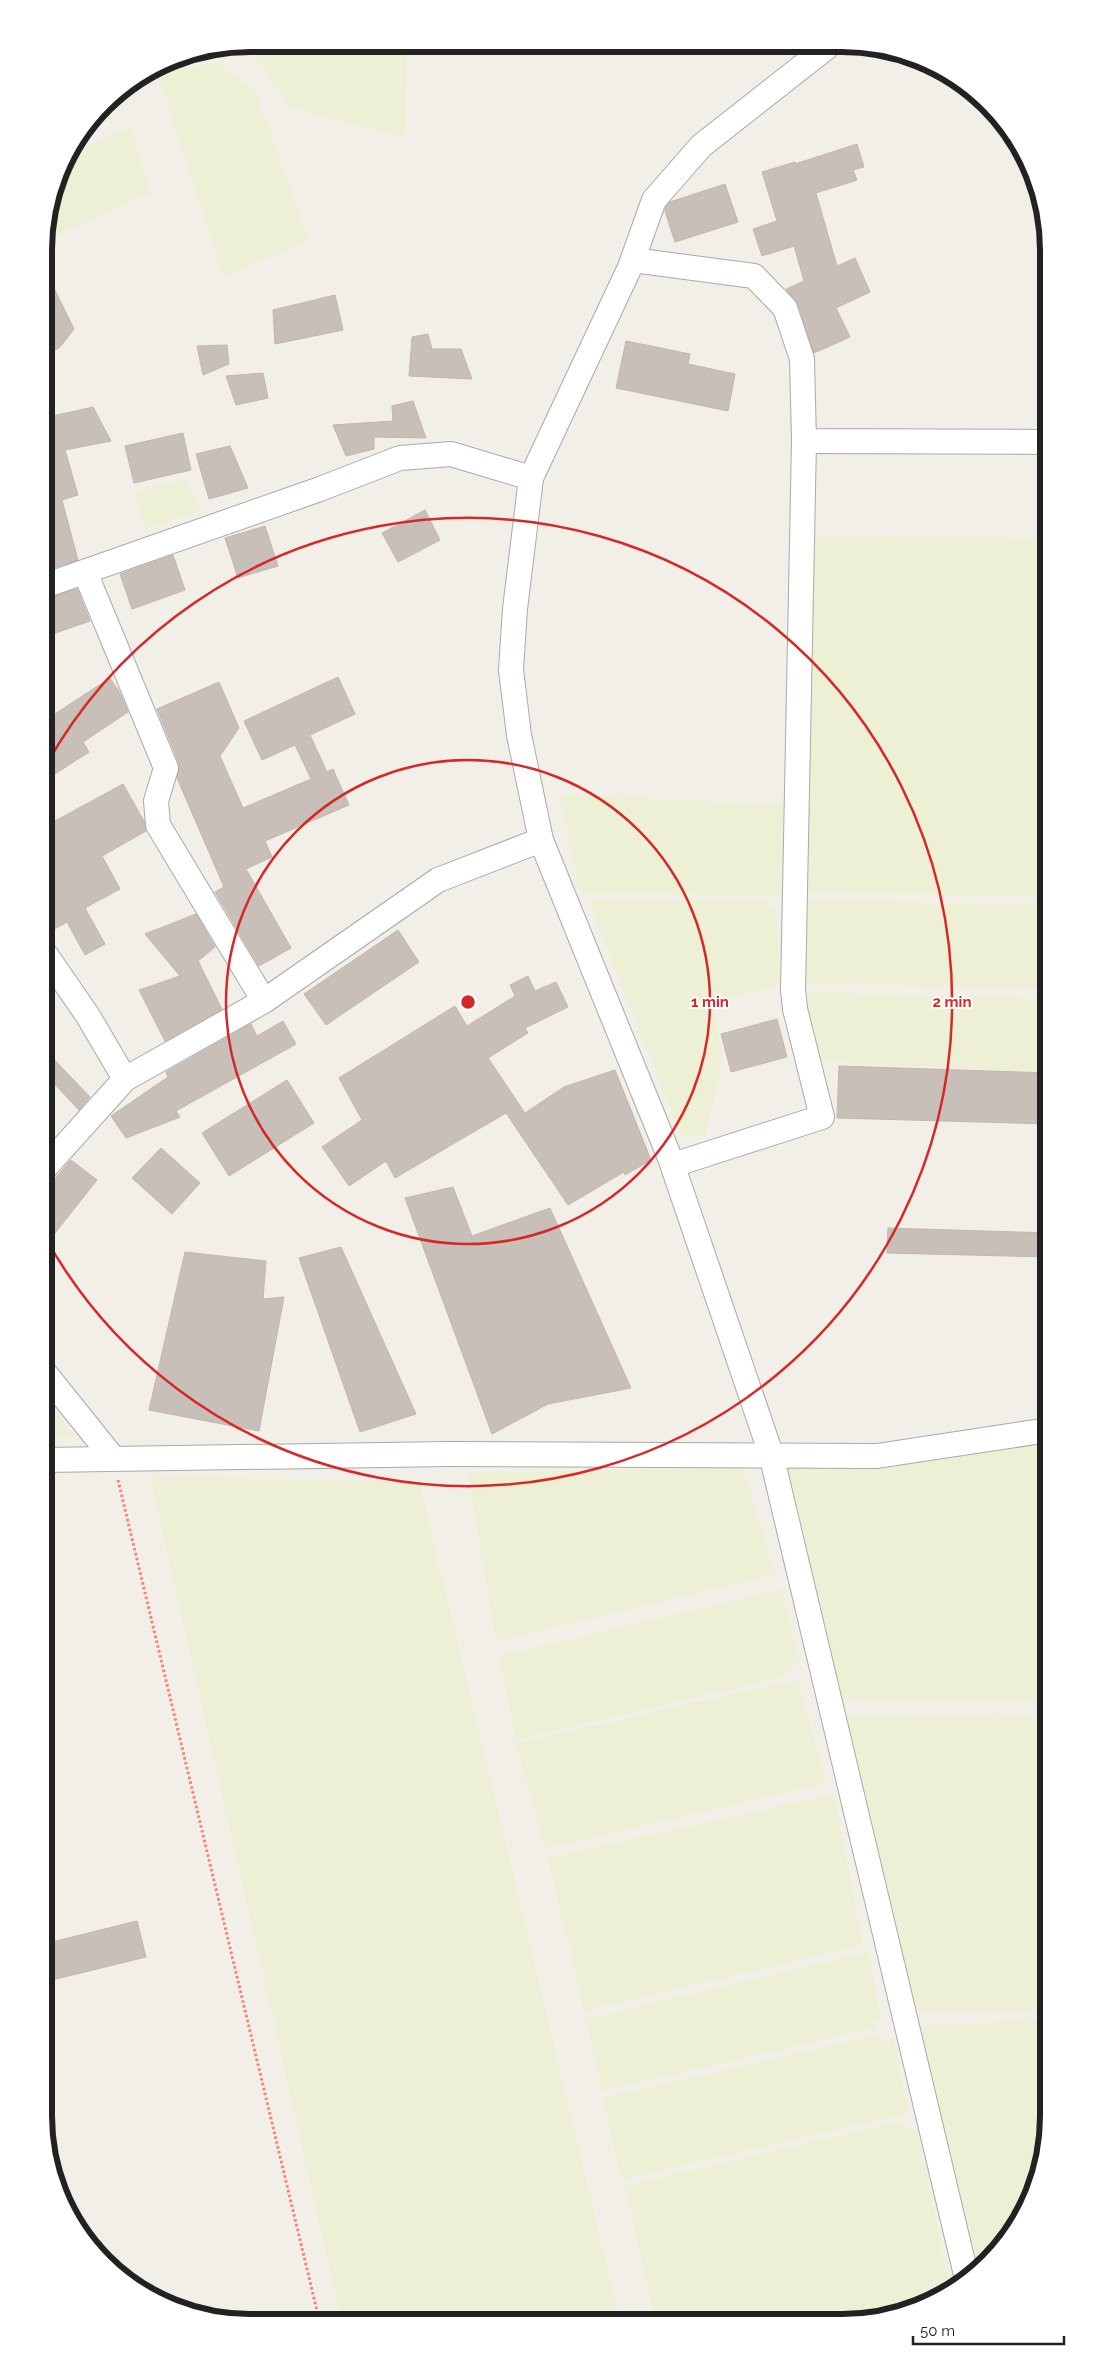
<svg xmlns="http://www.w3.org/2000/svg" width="1093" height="2366" font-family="Raleway,sans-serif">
  <rect width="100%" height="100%" fill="#f2efe9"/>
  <g fill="#eef0d5">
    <polygon points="250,44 407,45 405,137 290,108 252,53 226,49"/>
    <polygon points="216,62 255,90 309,241 223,276 158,74"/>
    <polygon points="130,127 151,193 44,241 65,159 68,155"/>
    <polygon points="183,479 202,510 146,529 134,492"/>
    <polygon points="802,535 1049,538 1049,896 805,893"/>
    <polygon points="560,794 783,805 782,895 580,894"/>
    <polygon points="588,900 762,900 776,909 780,984 713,1004 723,1060 705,1136 682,1138"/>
    <polygon points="804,901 1049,904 1049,988 805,984"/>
    <polygon points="802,992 1049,999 1049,1073 818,1061"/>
    <polygon points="44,1400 76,1438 44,1439"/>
    <polygon points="1049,1443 1049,1702 839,1700 780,1462 871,1466"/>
    <polygon points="743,1468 775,1574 496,1642 468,1473"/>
    <polygon points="150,1477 419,1481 620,2321 341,2319"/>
    <polygon points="782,1589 799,1661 790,1668 785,1676 516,1740 499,1656"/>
    <polygon points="798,1680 826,1783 545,1849 516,1743"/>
    <polygon points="842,1714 1049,1718 1049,2010 914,2010"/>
    <polygon points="834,1794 863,1945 584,2011 548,1858"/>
    <polygon points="869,1952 880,2018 873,2020 876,2028 602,2091 586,2019"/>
    <polygon points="1049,2020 1049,2130 1033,2195 998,2252 978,2269 908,2026"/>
    <polygon points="877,2035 880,2041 893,2037 908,2113 621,2180 603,2098"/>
    <polygon points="902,2121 906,2129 917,2131 951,2290 816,2322 655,2321 625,2186"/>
  </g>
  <g fill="#c7bfb8" stroke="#c4b6ab">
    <polygon points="857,144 864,167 853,170 857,180 816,193 837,266 855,258 870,292 836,308 850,337 814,353 798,304 786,289 804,281 794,246 762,256 753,229 777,221 762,172 795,162 795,164"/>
    <polygon points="725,184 738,222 675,242 665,211 666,207 670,202"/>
    <polygon points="44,268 74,329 60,347 44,357"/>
    <polygon points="335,295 343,330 275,344 273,310"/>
    <polygon points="428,334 432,349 461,349 472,379 409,376 412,337"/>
    <polygon points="626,341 690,354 688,364 735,374 728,411 616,388"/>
    <polygon points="227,345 229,364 203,375 197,346"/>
    <polygon points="263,373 268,398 236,405 226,376"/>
    <polygon points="413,401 426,438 374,437 374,449 346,456 333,425 393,421 392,406"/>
    <polygon points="93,407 111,441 65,450 78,495 62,500 78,560 44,571 44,418"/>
    <polygon points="183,433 191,470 134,483 125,446"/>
    <polygon points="230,446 248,488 209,499 196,454"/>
    <polygon points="425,510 440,540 398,562 382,533"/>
    <polygon points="265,526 278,566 238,578 225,538"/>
    <polygon points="173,555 185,590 132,609 120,574"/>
    <polygon points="77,589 90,621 44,637 44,599"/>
    <polygon points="338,677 355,714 310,735 327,772 333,769 349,805 265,841 272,857 246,869 291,948 259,966 215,892 224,887 177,778 179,763 157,709 219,682 239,728 220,756 243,808 311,779 295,745 262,760 244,721"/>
    <polygon points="110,678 120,693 128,712 83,742 89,752 44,781 44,721"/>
    <polygon points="123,784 144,821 146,831 102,856 120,889 85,908 105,944 85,955 67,922 44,935 44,827"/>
    <polygon points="196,914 215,947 198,961 222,1009 165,1041 139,990 180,976 145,934"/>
    <polygon points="398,930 419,962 326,1025 304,994"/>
    <polygon points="528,976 535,991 556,982 568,1007 525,1028 528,1033 488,1058 525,1113 564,1087 615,1070 651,1160 625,1175 624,1172 568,1205 506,1113 395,1178 386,1161 349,1186 322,1147 362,1120 339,1078 455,1006 467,1026 515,996 510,985"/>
    <polygon points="777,1019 787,1057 731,1072 721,1034"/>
    <polygon points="283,1021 296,1044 176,1111 180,1117 126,1138 111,1116 168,1077 166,1072 251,1024 257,1036"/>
    <polygon points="44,1049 90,1097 79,1110 44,1073"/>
    <polygon points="839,1066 1049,1073 1049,1124 837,1118"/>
    <polygon points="287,1080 314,1123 229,1176 202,1133"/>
    <polygon points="161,1148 200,1183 172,1214 132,1178"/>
    <polygon points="71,1160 97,1180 44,1247 44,1191"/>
    <polygon points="453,1187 472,1236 550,1208 631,1388 548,1404 492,1434 405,1198"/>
    <polygon points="888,1228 1049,1233 1049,1257 887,1253"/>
    <polygon points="341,1247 416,1414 360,1432 299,1258"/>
    <polygon points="185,1252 266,1261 263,1299 284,1297 259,1431 149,1410"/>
    <polygon points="137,1921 146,1957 44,1982 44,1944"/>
  </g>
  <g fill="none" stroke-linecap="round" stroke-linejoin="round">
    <defs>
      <g id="minor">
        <polyline points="827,47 701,146 654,200 630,267 531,478 515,609 511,670 519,735 541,840 670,1158 771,1454 967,2279"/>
        <polyline points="633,260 754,276 785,308 802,359 804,441 1049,442"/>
        <polyline points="44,586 320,489 400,458 451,454 531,478"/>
        <polyline points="44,952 88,1016 125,1079"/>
        <polyline points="264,1001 438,880 541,840"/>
        <polyline points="673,1165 822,1117 795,1009 793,990 804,441"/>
        <polyline points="44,1169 125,1079 264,1001 158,825 156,801 166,768 85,572"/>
        <polyline points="44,1372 113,1458"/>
        <polyline points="44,1460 448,1454 877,1456 1049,1430"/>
      </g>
    </defs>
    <use href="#minor" stroke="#a9a9a9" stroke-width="26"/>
    <g stroke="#fa8072" stroke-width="3" stroke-dasharray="2.5 2.5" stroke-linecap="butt">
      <polyline points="118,1480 319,2319"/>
      <polyline points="895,2315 898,2315"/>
    </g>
    <use href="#minor" stroke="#fff" stroke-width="24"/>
  </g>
  <g fill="none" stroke="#d62828" stroke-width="2.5">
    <circle cx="468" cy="1002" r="242"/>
    <path d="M45 767A484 484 0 1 1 45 1237"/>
  </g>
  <path d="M0 0H1093V2366H0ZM250 52H842A198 198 0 0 1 1040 250V2116A198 198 0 0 1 842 2314H250A198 198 0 0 1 52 2116V250A198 198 0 0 1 250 52Z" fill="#fff" fill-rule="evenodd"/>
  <path fill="none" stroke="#222" stroke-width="6" d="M250 52H842A198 198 0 0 1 1040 250V2116A198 198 0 0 1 842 2314H250A198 198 0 0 1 52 2116V250A198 198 0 0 1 250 52Z"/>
  <circle cx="468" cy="1002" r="8" fill="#d62828" stroke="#fff" stroke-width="2.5"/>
  <g font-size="15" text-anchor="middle" font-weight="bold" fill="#d62828" stroke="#fff" stroke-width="4" stroke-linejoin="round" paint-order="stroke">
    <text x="710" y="1007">1 min</text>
    <text x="952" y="1007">2 min</text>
  </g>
  <path d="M913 2336v8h151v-8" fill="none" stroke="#222222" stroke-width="2.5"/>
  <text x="920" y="2336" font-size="15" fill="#222222" stroke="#ffffff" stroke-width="4" paint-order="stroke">50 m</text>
</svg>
